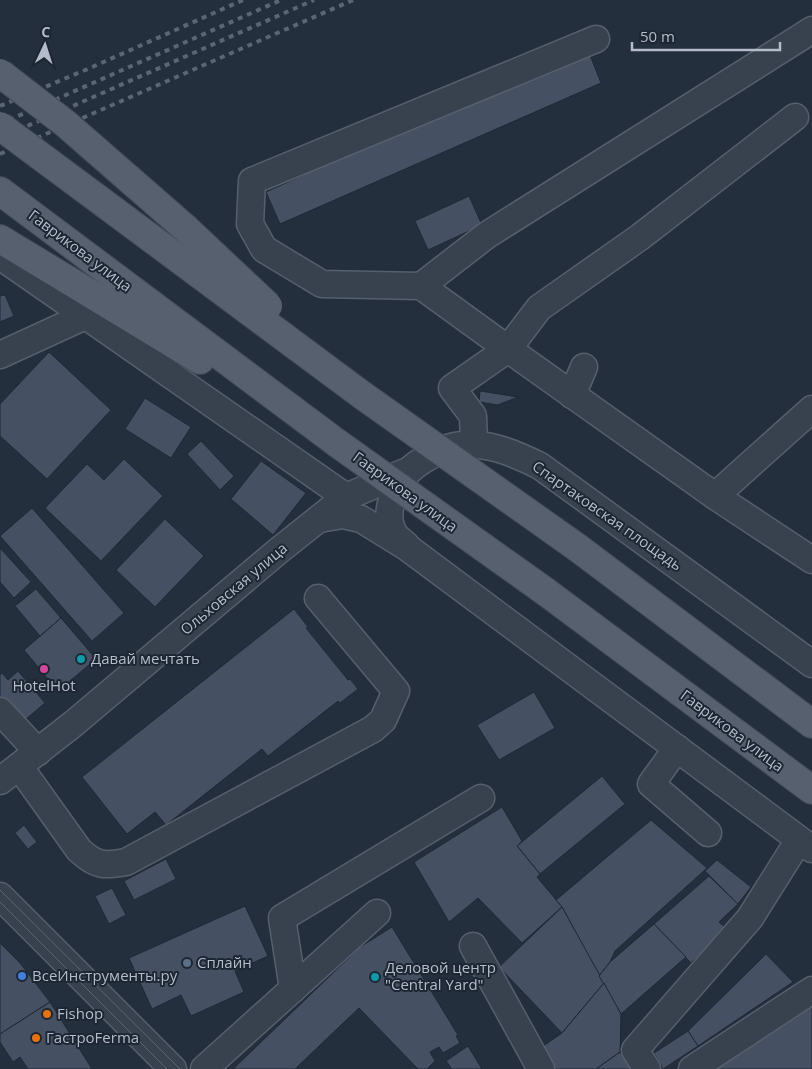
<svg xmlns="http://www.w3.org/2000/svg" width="812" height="1069" font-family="'Open Sans',sans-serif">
  <rect width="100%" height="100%" fill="#242f3e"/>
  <g fill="#455162" stroke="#1f2835">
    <polygon points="586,45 601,83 280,224 266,192"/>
    <polygon points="469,196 482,225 428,250 415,221"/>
    <polygon points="5,295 14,316 0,322 0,296"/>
    <polygon points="49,352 111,410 47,479 0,436 0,404"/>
    <polygon points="480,391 518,397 498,405 479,402"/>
    <polygon points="145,398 191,427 171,458 125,429"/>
    <polygon points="201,441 234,476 220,490 187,454"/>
    <polygon points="124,459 163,496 101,561 45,508 87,464 104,480"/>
    <polygon points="261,461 306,493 273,535 231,499"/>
    <polygon points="32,508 124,613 92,641 0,536"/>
    <polygon points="165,519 204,556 155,607 116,570"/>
    <polygon points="0,548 31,582 14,598 0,582"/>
    <polygon points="36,589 61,618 40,636 15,606"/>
    <polygon points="294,609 308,627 306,628 348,680 350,679 358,689 340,703 338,701 268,756 262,749 166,825 155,812 127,834 82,777"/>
    <polygon points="61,618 96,659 58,691 24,650"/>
    <polygon points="18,671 45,703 19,725 0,702 0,675 2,673 8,680"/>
    <polygon points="534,692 555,728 499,760 477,725"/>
    <polygon points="602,776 625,804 540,874 517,846"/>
    <polygon points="502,807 522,841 517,846 540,874 537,877 562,907 522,943 478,898 449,922 414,862"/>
    <polygon points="651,820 707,868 615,951 610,962 599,976 562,907 556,900"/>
    <polygon points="24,825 37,842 28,849 15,833"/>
    <polygon points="166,859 176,879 134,900 124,881"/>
    <polygon points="717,860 751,887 738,904 705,871"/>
    <polygon points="709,876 738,904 719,922 728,930 691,963 654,924"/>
    <polygon points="112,888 126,915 109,924 95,896"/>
    <polygon points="245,906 268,956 235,971 244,992 191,1016 181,995 152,1009 129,958"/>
    <polygon points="562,907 604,983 562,1033 499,967"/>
    <polygon points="654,924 686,957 621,1014 599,976 610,962"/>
    <polygon points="392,927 458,1035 456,1036 460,1043 443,1053 439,1047 430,1052 435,1061 427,1069 418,1069 359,1008 295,1069 233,1069 360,947"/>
    <polygon points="0,943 20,963 50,1002 0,1034"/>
    <polygon points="766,954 793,982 698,1046 688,1031"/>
    <polygon points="604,983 621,1014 620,1052 596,1069 548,1069 536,1051 562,1033"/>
    <polygon points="50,1002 92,1069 28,1069 20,1057 13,1062 0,1042 0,1034"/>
    <polygon points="812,1005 812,1069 703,1069"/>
    <polygon points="688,1031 698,1046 663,1069 654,1053"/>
    <polygon points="468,1046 482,1069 452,1069 446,1061"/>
    <polygon points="620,1052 632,1069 596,1069"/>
  </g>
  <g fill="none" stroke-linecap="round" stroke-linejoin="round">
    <defs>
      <g id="minor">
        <polyline points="596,39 252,181 250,224 264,249 322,284 421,286 508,349 539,308 640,237 795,117"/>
        <polyline points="0,256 346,497"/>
        <polyline points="421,286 487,235 812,30"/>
        <polyline points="0,355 85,316"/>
        <polyline points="572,395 584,367"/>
        <polyline points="474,445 473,416 452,388 508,349 715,496 812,560"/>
        <polyline points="715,496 812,409"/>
        <polyline points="319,519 343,515 361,519 408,548 812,849"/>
        <path d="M406 545C403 542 398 539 395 535 382 515 394 487 408 472 418 461 441 449 455 446 484 440 514 453 540 466L812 664"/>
        <polyline points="0,711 38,752"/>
        <polyline points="677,748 651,784 708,833"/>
        <path d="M19 766 79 850C96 866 104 866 126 862L373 729 383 720 396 691 318 598"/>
        <polyline points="0,781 73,724 277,552 346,497 405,472"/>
        <polyline points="0,896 173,1069"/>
        <polyline points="473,946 541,1069"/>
        <polyline points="293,989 282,918 481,798"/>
        <polyline points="204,1069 377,913"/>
        <polyline points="647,1069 635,1050 750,918 799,840"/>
        <polyline points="692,1069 812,990"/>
      </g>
      <g id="major">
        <polyline points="0,191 337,443"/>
        <polyline points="0,239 200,360"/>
        <polyline points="578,548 812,724"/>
        <polyline points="546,592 812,790"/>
      </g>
    </defs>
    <use href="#minor" stroke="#565f6c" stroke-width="29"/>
    <use href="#major" stroke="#414a57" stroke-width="30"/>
    <use href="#minor" stroke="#38414e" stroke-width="26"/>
    <use href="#major" stroke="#56606e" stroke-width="28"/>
    <g stroke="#5a6575" stroke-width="1">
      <polyline points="0,890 180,1069"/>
      <polyline points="0,902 167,1069"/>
    </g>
    <g stroke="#5a6575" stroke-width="4" stroke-dasharray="5 5" stroke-linecap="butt">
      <polyline points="0,106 90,68 243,0"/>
      <polyline points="0,124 281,0"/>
      <polyline points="0,138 314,0"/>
      <polyline points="0,154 353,0"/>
    </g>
    <defs>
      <g id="major-bridge">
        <polyline points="0,73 66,124 184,227 268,306"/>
        <polyline points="0,126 362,395 578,548"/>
        <polyline points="337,443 546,592"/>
      </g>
    </defs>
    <use href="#major-bridge" stroke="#414a57" stroke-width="30" stroke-linecap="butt"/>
    <use href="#major-bridge" stroke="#56606e" stroke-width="28"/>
  </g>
  <g fill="#0f9aa8" stroke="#1d2633" stroke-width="2">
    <circle cx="81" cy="659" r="5"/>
    <circle cx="375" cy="977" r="5"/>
  </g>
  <circle fill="#d1479c" stroke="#1d2633" stroke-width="2" cx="44" cy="669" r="5"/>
  <circle fill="#5c6f8a" stroke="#1d2633" stroke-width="2" cx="187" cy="963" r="5"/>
  <circle fill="#3f7fe0" stroke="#1d2633" stroke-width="2" cx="22" cy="976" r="5"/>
  <g fill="#e8710a" stroke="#1d2633" stroke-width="2">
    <circle cx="47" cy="1014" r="5"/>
    <circle cx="36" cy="1038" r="5"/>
  </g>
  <g text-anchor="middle" stroke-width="4" stroke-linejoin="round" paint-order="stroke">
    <g font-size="15" fill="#b4bcc9" stroke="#1d2633">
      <text transform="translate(80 251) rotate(37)" y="5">Гаврикова улица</text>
      <text transform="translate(405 492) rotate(36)" y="5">Гаврикова улица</text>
      <text transform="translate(607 516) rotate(35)" y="5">Спартаковская площадь</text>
      <text transform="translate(234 589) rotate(-40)" y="5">Ольховская улица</text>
      <text transform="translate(732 731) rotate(37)" y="5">Гаврикова улица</text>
    </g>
    <g font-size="15" fill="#b4bcc9" stroke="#1d2633" text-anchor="start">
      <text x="91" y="664">Давай мечтать</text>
      <text x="44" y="691" text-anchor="middle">HotelHot</text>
      <text x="197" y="968">Сплайн</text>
      <text x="385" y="973">Деловой центр<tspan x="385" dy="17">"Central Yard"</tspan></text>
      <text x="32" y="981">ВсеИнструменты.ру</text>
      <text x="57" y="1019">Fishop</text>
      <text x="46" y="1043">ГастроFerma</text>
    </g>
  </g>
  <g transform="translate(45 45) rotate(4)" stroke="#1d2633" stroke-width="4" paint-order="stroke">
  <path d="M0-4L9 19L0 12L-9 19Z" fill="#b4bcc9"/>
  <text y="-8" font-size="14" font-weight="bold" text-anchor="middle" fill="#b4bcc9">С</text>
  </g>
  <path d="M632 42v8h148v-8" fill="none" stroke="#b4bcc9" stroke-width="2.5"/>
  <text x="640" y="42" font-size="15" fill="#b4bcc9" stroke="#1d2633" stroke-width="4" paint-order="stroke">50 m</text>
</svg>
